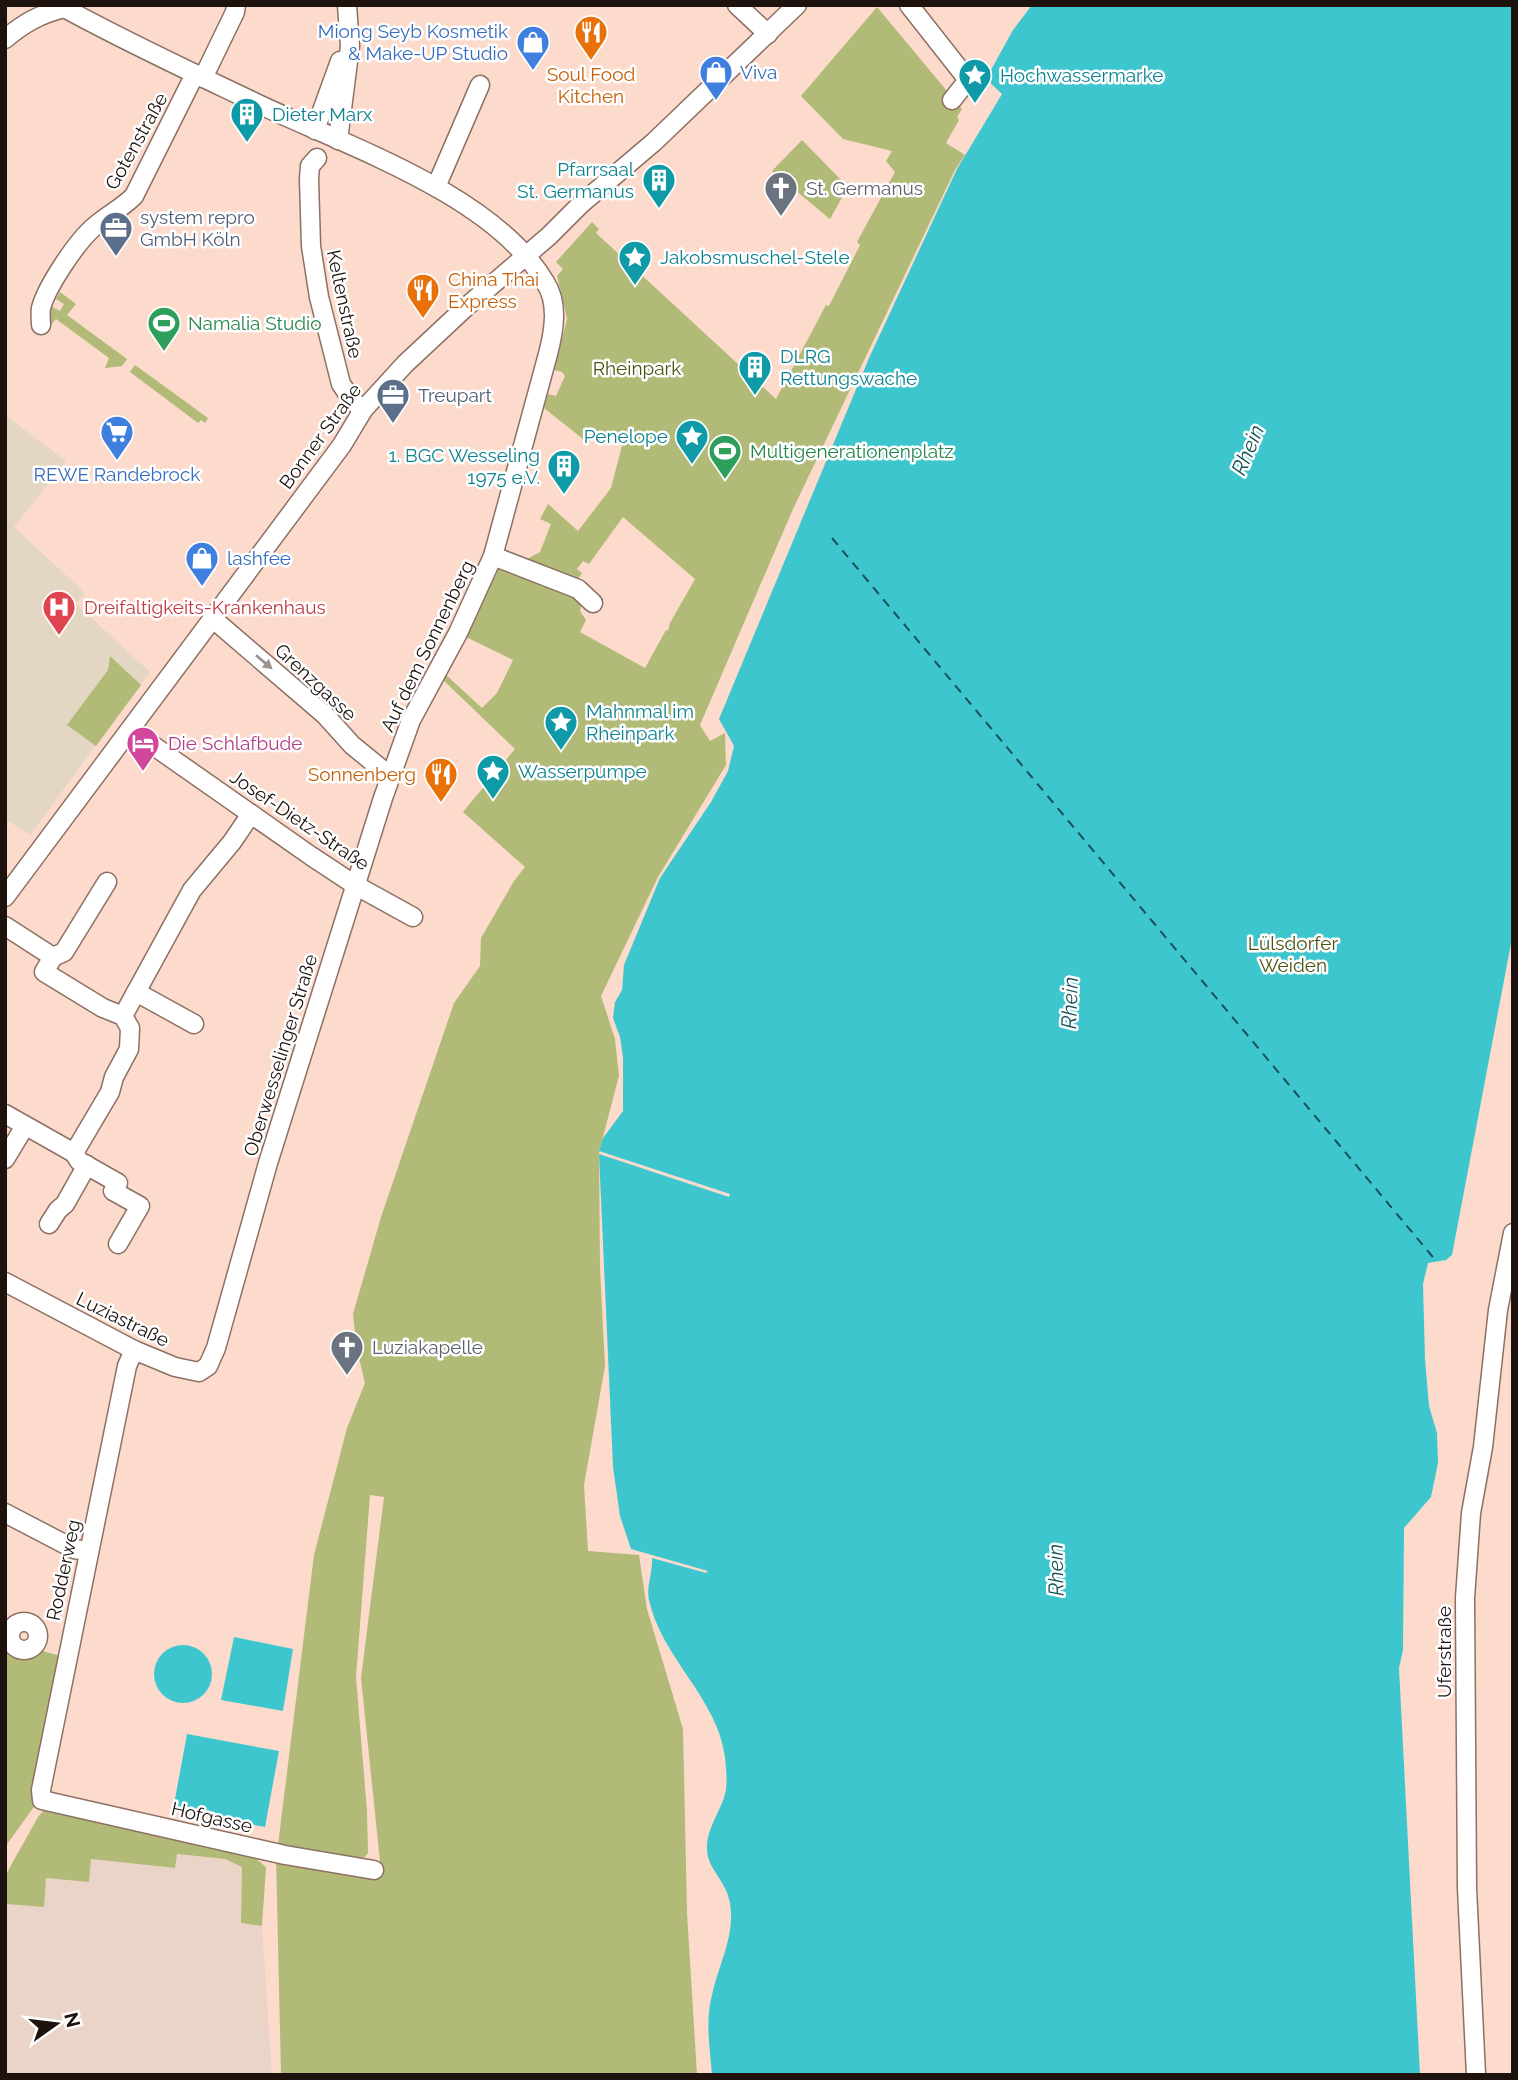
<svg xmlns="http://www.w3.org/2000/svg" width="1518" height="2080" font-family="Raleway,sans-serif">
  <rect width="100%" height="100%" fill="#fcdbcc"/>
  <polygon fill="#e9d4c7" points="176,1854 225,1859 242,1867 241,1923 262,1926 272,2075 5,2075 5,1904 28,1906 46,1878 91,1859 175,1868"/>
  <polygon fill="#e3d7c3" points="5,415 66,461 14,527 85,593 76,604 150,672 30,835 5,819"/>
  <g fill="#b2ba78">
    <polygon points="877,7 962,109 957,117 959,120 946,143 965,155 955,170 793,509 700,725 710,741 725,733 726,765 658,877 601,996 615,1039 619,1076 599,1152 600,1268 605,1366 584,1485 588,1551 639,1555 647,1609 683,1729 687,1912 697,2075 281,2075 276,1856 381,1871 361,1678 384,1497 370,1495 356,1677 367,1811 368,1853 365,1857 357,1860 278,1845 314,1555 347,1428 365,1383 357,1350 353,1314 381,1217 454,1003 480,966 481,938 514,881 525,867 463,812 515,749 440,677 444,673 482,708 497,693 513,660 466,637 500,566 569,590 582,602 580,611 586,620 580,632 645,668 666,630 668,631 670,623 695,579 623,517 589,564 583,561 577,569 582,573 575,583 523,561 540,552 551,524 540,519 548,504 578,531 611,488 624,438 600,432 588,443 544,408 548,394 556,396 565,376 562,372 554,370 567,319 557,276 563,269 556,262 592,222 599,229 596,233 776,399 826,305 829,306 860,245 857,242 895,172 886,161 892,151 843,139 801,96"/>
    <polygon points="802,140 848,187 830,219 772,171"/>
    <polygon points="60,292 76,304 67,315 127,359 122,366 105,368 109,358 56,319 50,326 50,311 52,307 60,311 64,304 56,299"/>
    <polygon points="135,365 208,418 205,423 201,420 198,423 130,372"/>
    <polygon points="110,656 141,685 96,746 67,725 108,670"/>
    <path d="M5 1645C15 1658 27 1659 39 1650L61 1656 36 1804 5 1847Z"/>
    <polygon points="45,1809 229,1849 254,1857 266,1867 262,1926 241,1923 242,1867 225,1859 177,1854 175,1868 91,1859 89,1882 46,1878 44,1907 5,1904 5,1876 38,1817"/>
  </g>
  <g fill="#3ec6cf">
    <path d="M1032 5H1513V933L1452 1255 1446 1260 1428 1263 1423 1284 1425 1359 1429 1406 1437 1433 1438 1463 1431 1497 1404 1528 1403 1650 1399 1668 1420 2075H712C710 2049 705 2021 712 1995 718 1967 732 1942 731 1913 731 1883 708 1872 707 1850 706 1829 720 1813 725 1794 728 1783 726 1769 725 1757 717 1697 662 1659 649 1600 646 1587 653 1572 652 1558L706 1573 708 1571 631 1549 620 1516 613 1467 599 1154 729 1197 730 1194 599 1151 603 1138 623 1111V1057L620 1037 613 1018 615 1002 622 990 624 965 660 878 711 802 728 771 734 746 719 719 869 358 957 169 1002 94 986 79 1013 30Z"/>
    <polygon points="234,1637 293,1649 283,1711 221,1700"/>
    <circle cx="183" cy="1674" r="29"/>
    <polygon points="187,1734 279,1751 265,1827 173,1810"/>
  </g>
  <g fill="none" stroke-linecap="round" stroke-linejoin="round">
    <polyline stroke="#185155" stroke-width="2" stroke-dasharray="9 7" stroke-linecap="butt" points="832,538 1437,1262"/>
    <defs>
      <g id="minor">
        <polyline points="737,5 768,34"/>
        <polyline points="909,5 968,80 952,100"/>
        <path d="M5 39C24 23 40 14 64 8"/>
        <polyline points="203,78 235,12 236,5"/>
        <polyline points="315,130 340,61"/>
        <polyline points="338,140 350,46 347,5"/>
        <polyline points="317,158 310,166 309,179 311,246 319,297 341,384 352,400 363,410"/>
        <polyline points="436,187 480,85"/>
        <path d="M41 325C41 320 40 313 41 308 47 286 77 241 95 226 108 215 122 208 134 196L195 74"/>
        <polyline points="493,556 578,589 593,603"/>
        <polyline points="212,618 325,715 352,745 390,776"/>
        <polyline points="131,730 311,856 355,885 413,917"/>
        <polyline points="107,882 64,952 53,957 44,972 103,1008 123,1016"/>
        <polyline points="5,897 342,445 363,410 405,364 466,307 549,236 581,204 654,142 797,5"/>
        <polyline points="5,926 53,957"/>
        <polyline points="136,992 194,1024"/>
        <polyline points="5,1114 74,1153 110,1092 114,1077 129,1049 130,1028 123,1016 192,890 232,842 251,814"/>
        <polyline points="74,1153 79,1161 118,1183 113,1191 140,1206 118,1244"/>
        <polyline points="5,1159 25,1126"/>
        <polyline points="49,1224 58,1210 65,1204 87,1165"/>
        <path d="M5 1282 134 1350 175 1367 199 1372 208 1366 216 1348 268 1163 383 798 411 720 458 633 493 556 548 354C554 331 559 303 545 282 493 194 344 145 254 102 189 71 122 40 59 5"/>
        <polyline points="134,1350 127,1366 41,1790 42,1800 285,1855 374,1870"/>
        <polyline points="5,1513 74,1549 88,1551"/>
        <circle cx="24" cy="1636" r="14"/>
        <polyline points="1476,2075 1467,1888 1465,1598 1471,1513 1483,1447 1498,1310 1513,1233"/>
      </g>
    </defs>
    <use href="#minor" stroke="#8d7063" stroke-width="21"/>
    <use href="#minor" stroke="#fff" stroke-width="18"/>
  </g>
  <defs><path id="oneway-solid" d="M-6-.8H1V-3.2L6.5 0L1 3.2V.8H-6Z" transform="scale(1.75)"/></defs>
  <use fill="#999492" href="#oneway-solid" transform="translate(264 662) rotate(40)"/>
  <defs>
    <symbol id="restaurant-pin" viewBox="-11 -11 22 30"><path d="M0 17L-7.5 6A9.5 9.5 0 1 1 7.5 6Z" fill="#e8710a" stroke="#fff"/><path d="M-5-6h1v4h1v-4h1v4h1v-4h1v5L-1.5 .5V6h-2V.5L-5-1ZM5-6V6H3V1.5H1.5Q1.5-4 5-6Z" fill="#fff"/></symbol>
    <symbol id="shop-pin" viewBox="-11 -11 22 30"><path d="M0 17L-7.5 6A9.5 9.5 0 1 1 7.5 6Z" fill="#3f7fe0" stroke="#fff"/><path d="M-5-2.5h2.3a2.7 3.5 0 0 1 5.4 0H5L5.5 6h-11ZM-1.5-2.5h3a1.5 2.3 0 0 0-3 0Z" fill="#fff"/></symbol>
    <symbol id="sight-pin" viewBox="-11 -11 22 30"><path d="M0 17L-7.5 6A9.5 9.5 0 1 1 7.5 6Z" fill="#0f9aa8" stroke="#fff"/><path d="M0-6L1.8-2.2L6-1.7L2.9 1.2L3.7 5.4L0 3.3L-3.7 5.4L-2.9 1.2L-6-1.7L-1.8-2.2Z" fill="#fff"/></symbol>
    <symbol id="building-pin" viewBox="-11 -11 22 30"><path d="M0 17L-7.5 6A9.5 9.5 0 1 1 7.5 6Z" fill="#0f9aa8" stroke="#fff"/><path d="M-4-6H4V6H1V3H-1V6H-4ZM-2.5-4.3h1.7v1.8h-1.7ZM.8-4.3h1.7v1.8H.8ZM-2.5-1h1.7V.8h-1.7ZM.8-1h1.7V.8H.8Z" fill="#fff"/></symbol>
    <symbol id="church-pin" viewBox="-11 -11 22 30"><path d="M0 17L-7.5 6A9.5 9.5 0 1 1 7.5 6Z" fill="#6b7280" stroke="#fff"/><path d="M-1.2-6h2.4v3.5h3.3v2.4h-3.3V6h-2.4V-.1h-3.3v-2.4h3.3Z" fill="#fff"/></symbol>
    <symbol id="office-pin" viewBox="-11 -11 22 30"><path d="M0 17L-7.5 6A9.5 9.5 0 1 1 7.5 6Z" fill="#5c6f8a" stroke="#fff"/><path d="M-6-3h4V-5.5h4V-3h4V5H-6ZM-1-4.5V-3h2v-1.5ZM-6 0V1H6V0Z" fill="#fff"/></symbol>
    <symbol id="stadium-pin" viewBox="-11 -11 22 30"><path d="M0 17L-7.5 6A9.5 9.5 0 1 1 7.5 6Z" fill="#2e9e5b" stroke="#fff"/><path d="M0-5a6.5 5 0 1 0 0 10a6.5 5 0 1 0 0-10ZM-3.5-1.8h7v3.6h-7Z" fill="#fff"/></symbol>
    <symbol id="supermarket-pin" viewBox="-11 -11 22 30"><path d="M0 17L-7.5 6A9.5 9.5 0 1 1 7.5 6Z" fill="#3f7fe0" stroke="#fff"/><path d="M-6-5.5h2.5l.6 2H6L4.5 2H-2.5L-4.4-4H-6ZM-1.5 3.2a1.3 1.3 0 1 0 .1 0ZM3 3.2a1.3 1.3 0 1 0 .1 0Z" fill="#fff"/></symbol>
    <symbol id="hospital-pin" viewBox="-11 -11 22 30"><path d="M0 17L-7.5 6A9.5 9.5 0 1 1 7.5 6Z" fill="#e0444e" stroke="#fff"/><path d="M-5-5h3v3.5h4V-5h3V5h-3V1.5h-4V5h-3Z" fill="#fff"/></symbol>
    <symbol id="hotel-pin" viewBox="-11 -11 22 30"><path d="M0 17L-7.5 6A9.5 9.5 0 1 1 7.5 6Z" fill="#d1479c" stroke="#fff"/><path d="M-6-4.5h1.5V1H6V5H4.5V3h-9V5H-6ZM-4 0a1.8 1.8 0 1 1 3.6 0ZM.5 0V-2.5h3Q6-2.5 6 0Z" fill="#fff"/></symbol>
  </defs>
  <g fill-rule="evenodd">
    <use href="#restaurant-pin" x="572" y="13" width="38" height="52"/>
    <use href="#shop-pin" x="514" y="23" width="38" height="52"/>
    <use href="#shop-pin" x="697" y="53" width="38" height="52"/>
    <use href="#sight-pin" x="956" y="56" width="38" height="52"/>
    <use href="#building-pin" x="228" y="95" width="38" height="52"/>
    <use href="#building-pin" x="640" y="161" width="38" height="52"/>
    <use href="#church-pin" x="762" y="169" width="38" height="52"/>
    <use href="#office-pin" x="97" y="209" width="38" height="52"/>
    <use href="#sight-pin" x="616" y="238" width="38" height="52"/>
    <use href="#restaurant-pin" x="404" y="271" width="38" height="52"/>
    <use href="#stadium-pin" x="145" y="304" width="38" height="52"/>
    <use href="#building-pin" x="736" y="348" width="38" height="52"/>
    <use href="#office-pin" x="374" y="376" width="38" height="52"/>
    <use href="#supermarket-pin" x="98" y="413" width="38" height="52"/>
    <use href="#sight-pin" x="673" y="417" width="38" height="52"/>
    <use href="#stadium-pin" x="706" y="432" width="38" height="52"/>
    <use href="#building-pin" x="545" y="447" width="38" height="52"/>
    <use href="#shop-pin" x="183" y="539" width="38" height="52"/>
    <use href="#hospital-pin" x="40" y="588" width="38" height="52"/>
    <use href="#sight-pin" x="542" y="703" width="38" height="52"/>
    <use href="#hotel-pin" x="124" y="724" width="38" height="52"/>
    <use href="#sight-pin" x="474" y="752" width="38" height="52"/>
    <use href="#restaurant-pin" x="422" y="755" width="38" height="52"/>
    <use href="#church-pin" x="328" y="1328" width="38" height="52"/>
  </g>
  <g text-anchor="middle" stroke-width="5" stroke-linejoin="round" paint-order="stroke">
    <g font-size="19" fill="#366cbe" stroke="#fff" text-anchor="start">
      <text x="508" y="38" text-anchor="end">Miong Seyb Kosmetik<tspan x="508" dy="22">&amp; Make-UP Studio</tspan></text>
      <text x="740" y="79">Viva</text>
      <text x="117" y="481" text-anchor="middle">REWE Randebrock</text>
      <text x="227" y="565">lashfee</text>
    </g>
    <g font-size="19" fill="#c56008" stroke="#fff">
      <text x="591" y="81">Soul Food<tspan x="591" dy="22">Kitchen</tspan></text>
      <text x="448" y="286" text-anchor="start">China Thai<tspan x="448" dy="22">Express</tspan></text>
      <text x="416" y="781" text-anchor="end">Sonnenberg</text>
    </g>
    <g font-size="19" fill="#0d838f" stroke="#fff" text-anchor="start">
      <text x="1000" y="82">Hochwassermarke</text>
      <text x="272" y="121">Dieter Marx</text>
      <text x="634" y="176" text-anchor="end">Pfarrsaal<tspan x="634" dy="22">St. Germanus</tspan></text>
      <text x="660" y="264">Jakobsmuschel-Stele</text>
      <text x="780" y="363">DLRG<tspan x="780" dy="22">Rettungswache</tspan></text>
      <text x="668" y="443" text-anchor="end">Penelope</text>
      <text x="540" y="462" text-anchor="end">1. BGC Wesseling<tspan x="540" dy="22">1975 e.V.</tspan></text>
      <text x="586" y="718">Mahnmal im<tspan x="586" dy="22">Rheinpark</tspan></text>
      <text x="518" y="778">Wasserpumpe</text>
    </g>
    <g font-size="19" fill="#1d120d" stroke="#fff">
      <text transform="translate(136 141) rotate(-61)" y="7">Gotenstraße</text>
      <text transform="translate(345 304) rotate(78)" y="7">Keltenstraße</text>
      <text transform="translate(320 436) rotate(-54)" y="7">Bonner Straße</text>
      <text transform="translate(427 646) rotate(-64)" y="7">Auf dem Sonnenberg</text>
      <text transform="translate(316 682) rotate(43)" y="7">Grenzgasse</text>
      <text transform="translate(300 820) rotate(34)" y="7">Josef-Dietz-Straße</text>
      <text transform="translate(280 1055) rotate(-73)" y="7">Oberwesselinger Straße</text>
      <text transform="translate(123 1319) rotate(26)" y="7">Luziastraße</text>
      <text transform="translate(63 1570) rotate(-78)" y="7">Rodderweg</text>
      <text transform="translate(1444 1652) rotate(-90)" y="7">Uferstraße</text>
      <text transform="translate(212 1817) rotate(13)" y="7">Hofgasse</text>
    </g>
    <g font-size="19" fill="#5b616d" stroke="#fff" text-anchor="start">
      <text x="806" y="195">St. Germanus</text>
      <text x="372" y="1354">Luziakapelle</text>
    </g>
    <g font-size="19" fill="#4e5e75" stroke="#fff" text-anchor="start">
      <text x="140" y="224">system repro<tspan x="140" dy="22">GmbH Köln</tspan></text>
      <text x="418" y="402">Treupart</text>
    </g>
    <g font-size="19" fill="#27864d" stroke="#fff" text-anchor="start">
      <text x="188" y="330">Namalia Studio</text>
      <text x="750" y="458">Multigenerationenplatz</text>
    </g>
    <g font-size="19" fill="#4d5311" stroke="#fff">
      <text x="637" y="375">Rheinpark</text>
      <text x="1293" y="950">Lülsdorfer<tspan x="1293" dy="22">Weiden</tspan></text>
    </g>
    <g font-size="19" fill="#be3a42" stroke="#fff" text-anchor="start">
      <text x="84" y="614">Dreifaltigkeits-Krankenhaus</text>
    </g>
    <g font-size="19" fill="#b23c85" stroke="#fff" text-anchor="start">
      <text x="168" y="750">Die Schlafbude</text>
    </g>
    <g font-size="21" font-style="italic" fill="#185155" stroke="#fff">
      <text transform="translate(1248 450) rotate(-67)" y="7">Rhein</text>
      <text transform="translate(1070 1003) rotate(-88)" y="7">Rhein</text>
      <text transform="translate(1056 1570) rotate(-91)" y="7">Rhein</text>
    </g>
  </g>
  <rect width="1518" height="2080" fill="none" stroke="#1d120d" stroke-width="14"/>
  <g transform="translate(56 2024) rotate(76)" stroke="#ffffff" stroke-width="5" paint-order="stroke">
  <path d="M0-5L12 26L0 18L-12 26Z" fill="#1d120d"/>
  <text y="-10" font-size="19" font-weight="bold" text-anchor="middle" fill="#1d120d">N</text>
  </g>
</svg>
